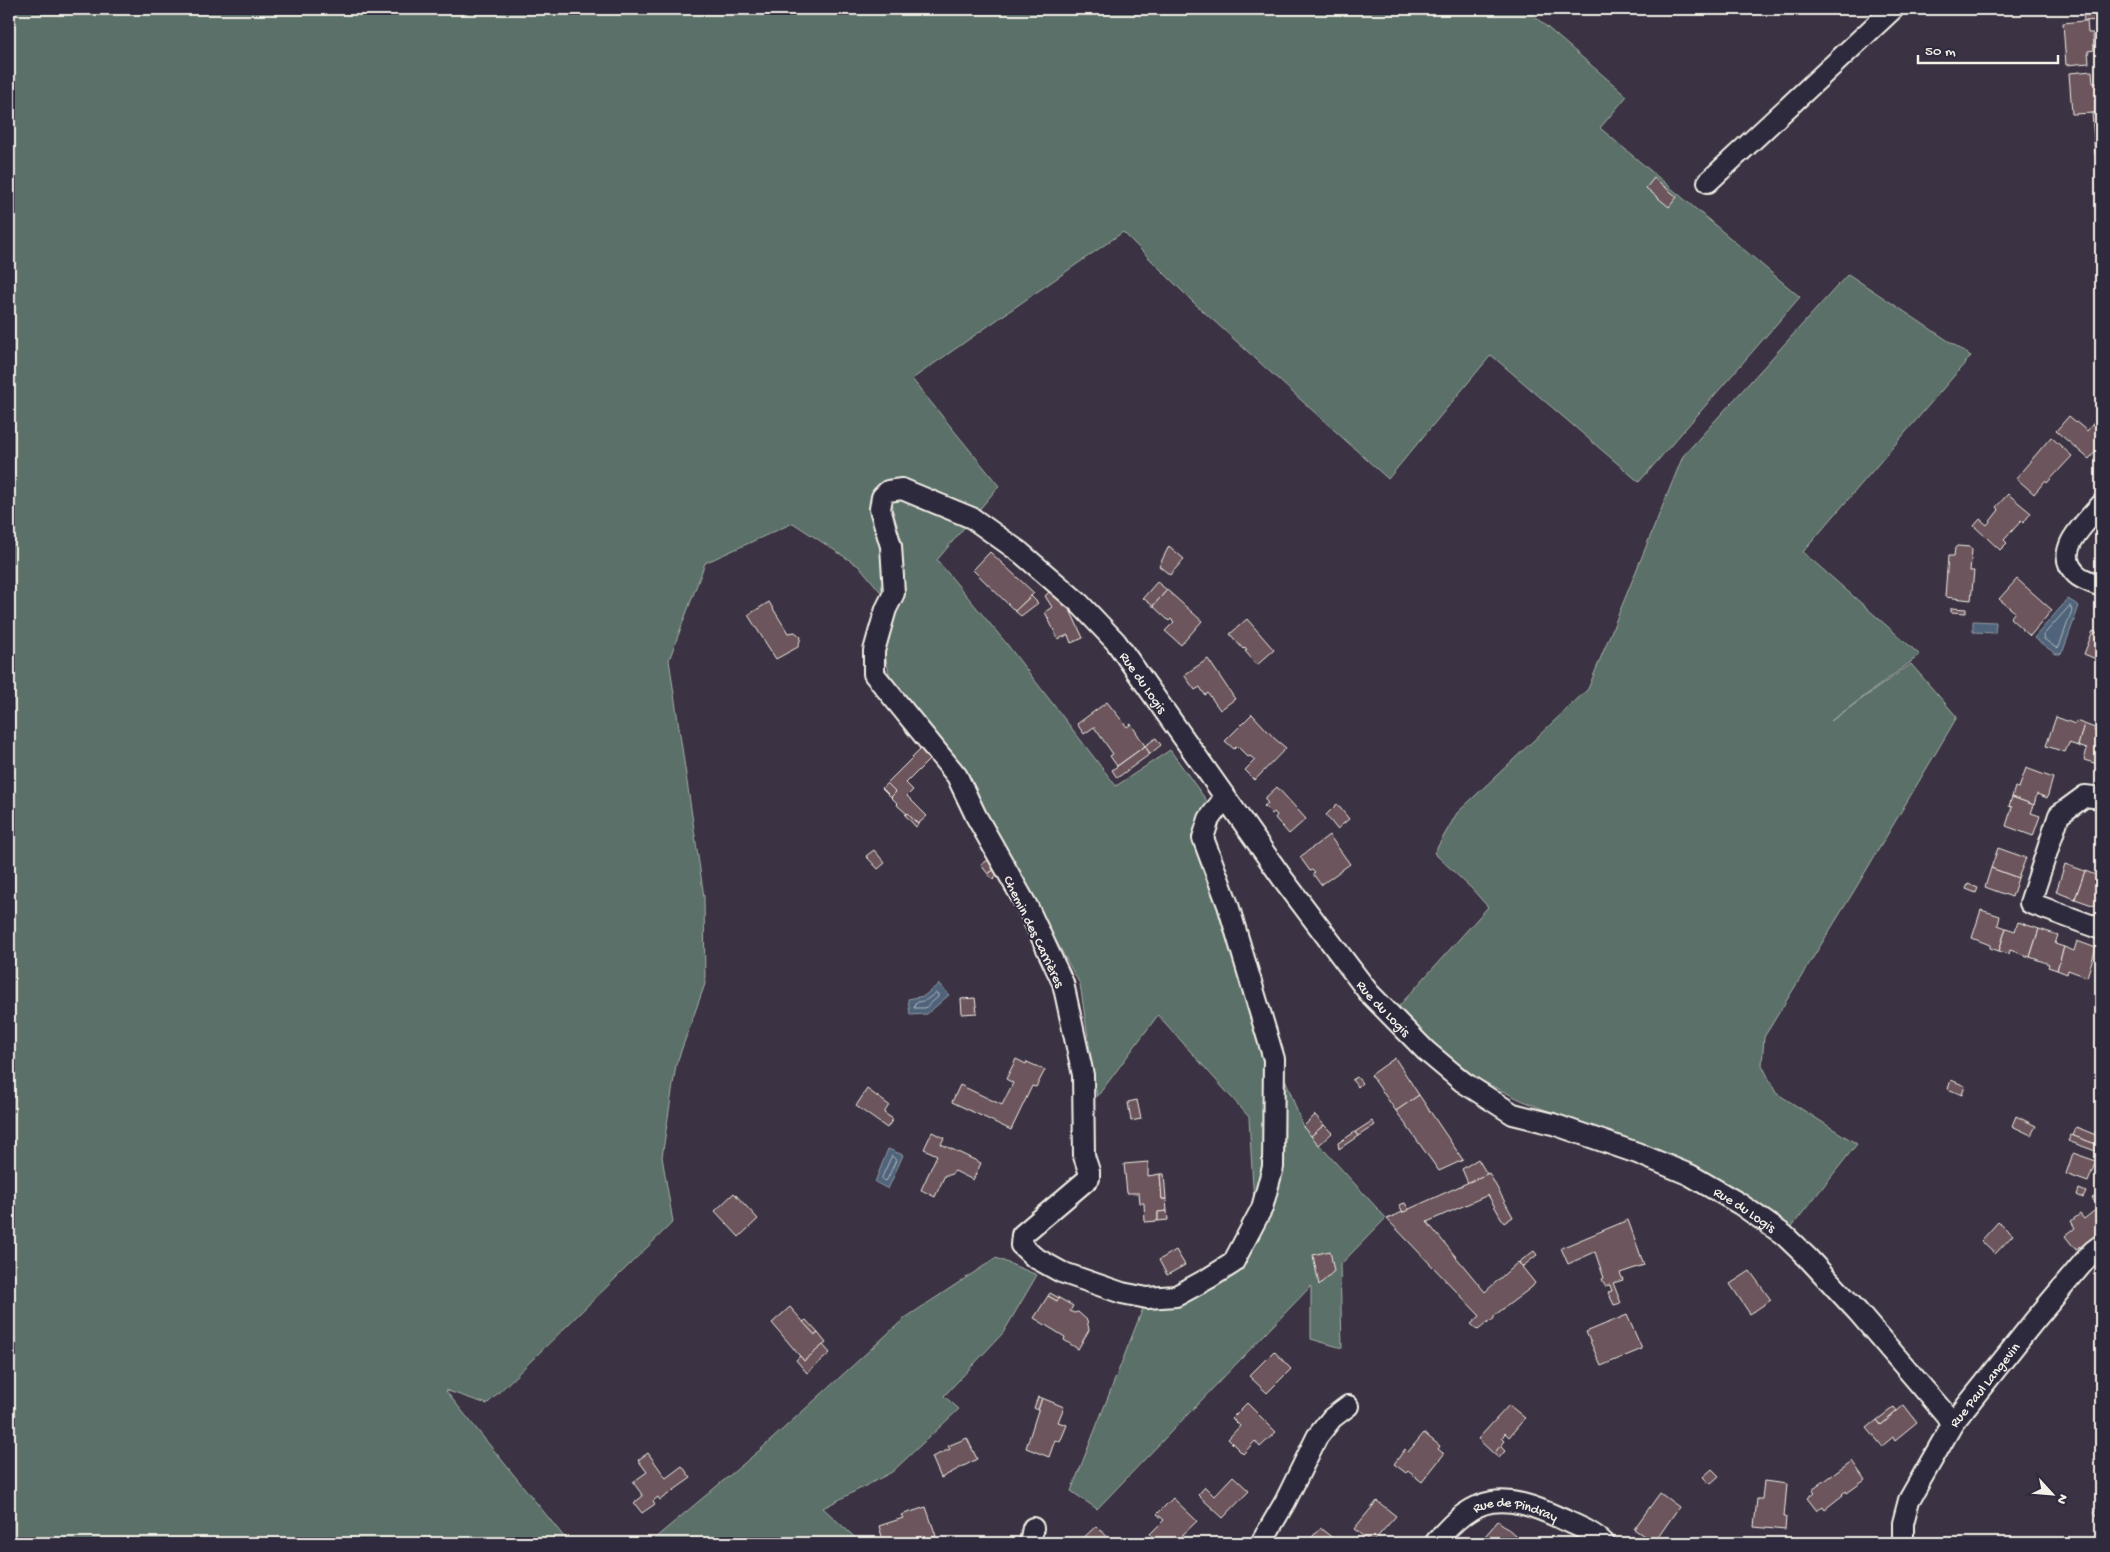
<svg xmlns="http://www.w3.org/2000/svg" width="2110" height="1552" font-family="'Gochi Hand',sans-serif">
  <rect width="100%" height="100%" fill="#3b3343"/>
  <filter id="ink" filterUnits="userSpaceOnUse"><feTurbulence type="fractalNoise" baseFrequency=".02" numOctaves="2"/><feDisplacementMap in="SourceGraphic" scale="10" xChannelSelector="R" yChannelSelector="G"/><feConvolveMatrix kernelMatrix="1 2 1 2 8 2 1 2 1" color-interpolation-filters="sRGB"/></filter>
  <g filter="url(#ink)">
    <g fill="#5a6f68" stroke="#a7b0a8">
      <polygon points="9,9 1526,9 1627,96 1600,128 1800,297 1639,482 1491,355 1388,479 1192,301 1123,232 912,379 999,486 937,560 1006,643 1116,786 1170,750 1209,804 1196,838 1303,1127 1386,1218 1340,1265 1342,1348 1311,1339 1311,1286 1097,1509 1071,1491 1147,1298 1225,1259 1254,1204 1249,1117 1158,1015 1097,1097 1080,984 960,769 891,682 884,650 894,608 860,567 793,523 705,563 669,660 704,897 705,984 676,1065 662,1157 673,1222 487,1404 445,1390 569,1543 9,1543"/>
      <polygon points="1848,274 1971,356 1803,552 1920,655 1831,721 1911,664 1957,717 1854,891 1764,1037 1762,1065 1776,1093 1857,1144 1789,1230 1714,1178 1669,1155 1607,1135 1521,1100 1480,1080 1432,1043 1399,1006 1488,907 1472,889 1434,853 1457,813 1588,689 1683,456"/>
      <polygon points="996,1258 1037,1275 1003,1333 944,1396 959,1409 892,1472 823,1508 861,1543 649,1543 760,1450 905,1318"/>
    </g>
    <g fill="#4f637a" stroke="#919ca6">
      <polygon points="2068,599 2079,606 2063,651 2060,654 2056,654 2034,638"/>
      <polygon points="1973,621 1996,622 1995,633 1973,632"/>
      <polygon points="939,984 949,995 927,1014 910,1015 908,999 924,996"/>
      <polygon points="888,1149 903,1155 888,1189 875,1182"/>
    </g>
    <g fill="none" stroke-linecap="round" stroke-linejoin="round">
      <g stroke="#b2b8bc" stroke-width="1">
        <polygon points="2070,606 2072,610 2059,647 2056,648 2044,639 2043,636"/>
        <polygon points="936,993 938,994 938,997 925,1008 914,1008 915,1003 926,1000"/>
        <polygon points="892,1156 896,1160 887,1180 884,1181 882,1178"/>
      </g>
    </g>
    <g fill="#6c555c" stroke="#f4f1e8">
      <polygon points="2083,9 2101,9 2101,20 2084,21"/>
      <polygon points="2084,21 2087,21 2088,33 2093,33 2094,50 2088,51 2089,63 2066,65 2063,23"/>
      <polygon points="2092,71 2093,83 2099,83 2100,100 2095,100 2095,113 2072,114 2069,73"/>
      <polygon points="2101,112 2101,154 2095,155 2092,113"/>
      <polygon points="1654,178 1677,197 1669,207 1646,188"/>
      <polygon points="2069,416 2087,431 2097,419 2101,422 2101,445 2089,459 2056,431"/>
      <polygon points="2051,437 2072,456 2047,483 2045,481 2034,494 2016,478"/>
      <polygon points="2008,494 2031,513 2023,523 2021,521 2004,540 2007,543 2000,550 1974,526 1980,519 1987,525 1999,510 1996,507"/>
      <polygon points="1169,546 1184,559 1170,575 1159,566"/>
      <polygon points="1957,546 1970,547 1972,550 1970,571 1974,571 1971,600 1945,597 1948,556 1954,556 1955,548"/>
      <polygon points="990,552 1034,593 1015,611 973,570"/>
      <polygon points="2017,579 2052,610 2030,636 2010,618 2015,612 1999,599"/>
      <polygon points="1157,582 1167,590 1153,606 1143,598"/>
      <polygon points="1053,588 1066,601 1083,638 1071,643 1068,635 1058,639 1045,612 1052,607 1045,596"/>
      <polygon points="1167,590 1202,621 1181,645 1165,631 1174,622 1171,619 1169,621 1153,606"/>
      <polygon points="1031,596 1038,603 1021,616 1015,611"/>
      <polygon points="769,602 788,633 795,632 801,637 798,647 776,659 748,615"/>
      <polygon points="1951,608 1966,609 1966,613 1951,612"/>
      <polygon points="1247,619 1274,650 1257,665 1245,651 1247,650 1245,647 1243,649 1230,634"/>
      <polygon points="2093,631 2101,634 2101,661 2084,654"/>
      <polygon points="1208,659 1235,699 1220,710 1208,693 1205,695 1200,687 1195,690 1184,675"/>
      <polygon points="1107,702 1127,727 1131,724 1145,746 1117,766 1110,756 1113,754 1094,727 1084,734 1077,724"/>
      <polygon points="1252,714 1275,739 1286,748 1255,780 1245,770 1255,760 1250,756 1248,757 1237,746 1234,749 1225,741"/>
      <polygon points="2056,717 2075,724 2076,721 2084,724 2078,746 2069,743 2065,752 2046,746"/>
      <polygon points="2084,724 2095,728 2094,731 2101,733 2101,765 2084,760 2087,749 2078,746"/>
      <polygon points="1156,738 1161,745 1150,754 1145,746"/>
      <polygon points="926,744 935,754 906,783 913,790 907,796 927,816 918,824 897,805 898,804 891,797 896,792 887,783"/>
      <polygon points="1145,746 1150,754 1117,778 1112,770"/>
      <polygon points="2026,768 2053,778 2047,798 2037,794 2034,805 2012,797 2015,787 2019,788"/>
      <polygon points="887,783 896,792 891,797 882,788"/>
      <polygon points="1277,787 1306,819 1289,834 1275,818 1277,815 1274,812 1272,814 1264,806 1268,803 1264,799"/>
      <polygon points="2012,797 2034,805 2031,813 2040,816 2033,836 2006,826 2012,807 2009,806"/>
      <polygon points="1337,804 1349,819 1337,829 1326,815"/>
      <polygon points="907,813 918,824 916,827 905,815"/>
      <polygon points="1329,835 1350,864 1321,885 1313,874 1315,873 1312,870 1310,871 1300,857"/>
      <polygon points="1998,848 2026,858 2018,878 1991,868"/>
      <polygon points="874,850 885,863 878,869 866,856"/>
      <polygon points="988,860 995,869 988,874 981,865"/>
      <polygon points="2065,864 2085,871 2075,899 2056,892"/>
      <polygon points="1991,868 2018,878 2012,897 1985,887"/>
      <polygon points="995,869 999,874 993,880 988,874"/>
      <polygon points="2085,871 2101,877 2101,886 2095,906 2075,899"/>
      <polygon points="1968,884 1978,888 1976,893 1966,889"/>
      <polygon points="1981,910 2000,916 1998,925 2006,928 1999,951 1990,948 1990,945 1972,938"/>
      <polygon points="2018,922 2039,929 2030,957 2010,950 2009,954 1999,951 2006,928 2015,931"/>
      <polygon points="2039,929 2058,935 2055,944 2064,947 2057,970 2048,967 2049,964 2030,957"/>
      <polygon points="2077,941 2096,948 2087,977 2068,970 2067,974 2057,970 2064,947 2074,951"/>
      <polygon points="975,998 977,1013 962,1014 961,999"/>
      <polygon points="1395,1058 1419,1095 1396,1111 1371,1075"/>
      <polygon points="1016,1059 1026,1064 1027,1062 1045,1070 1036,1087 1032,1086 1011,1130 952,1102 960,1085 1002,1105 1013,1083 1006,1079"/>
      <polygon points="1357,1077 1362,1083 1358,1087 1352,1080"/>
      <polygon points="1951,1080 1965,1086 1962,1095 1948,1089"/>
      <polygon points="867,1089 889,1105 884,1113 893,1119 887,1128 856,1106"/>
      <polygon points="1419,1095 1463,1160 1439,1171 1396,1111"/>
      <polygon points="1137,1100 1141,1119 1131,1121 1128,1102"/>
      <polygon points="1315,1115 1324,1125 1311,1136 1303,1127"/>
      <polygon points="2016,1116 2036,1126 2031,1135 2012,1126"/>
      <polygon points="1372,1121 1375,1125 1358,1136 1355,1132"/>
      <polygon points="1324,1125 1332,1133 1319,1145 1311,1136"/>
      <polygon points="2076,1127 2101,1137 2101,1146 2073,1136"/>
      <polygon points="932,1132 944,1138 941,1144 981,1163 973,1180 955,1171 950,1175 945,1175 935,1197 921,1190 937,1155 924,1149"/>
      <polygon points="1355,1132 1358,1136 1339,1149 1338,1143"/>
      <polygon points="2071,1135 2101,1146 2101,1153 2068,1141"/>
      <polygon points="2073,1153 2096,1161 2088,1182 2066,1174"/>
      <polygon points="1478,1159 1487,1174 1468,1183 1462,1169"/>
      <polygon points="1148,1162 1148,1176 1160,1174 1162,1199 1166,1199 1167,1211 1158,1212 1158,1221 1145,1222 1144,1203 1140,1203 1139,1193 1127,1193 1124,1164"/>
      <polygon points="1489,1173 1513,1217 1504,1223 1488,1195 1427,1222 1485,1292 1518,1262 1535,1283 1532,1287 1495,1315 1493,1320 1488,1322 1478,1330 1471,1324 1480,1316 1387,1219"/>
      <polygon points="1160,1174 1164,1174 1166,1199 1162,1199"/>
      <polygon points="2079,1189 2086,1192 2083,1198 2077,1195"/>
      <polygon points="734,1193 758,1219 739,1237 715,1211"/>
      <polygon points="2100,1193 2101,1232 2076,1250 2065,1236 2075,1228 2071,1221 2080,1214 2084,1219 2099,1207 2092,1198"/>
      <polygon points="1405,1203 1409,1210 1403,1212 1399,1205"/>
      <polygon points="1167,1211 1168,1220 1158,1221 1158,1212"/>
      <polygon points="1628,1220 1644,1265 1620,1273 1623,1280 1613,1283 1621,1303 1614,1305 1608,1292 1612,1291 1610,1285 1605,1286 1602,1279 1604,1278 1595,1252 1568,1264 1561,1248"/>
      <polygon points="1998,1222 2013,1235 1995,1254 1981,1241"/>
      <polygon points="1176,1250 1185,1265 1167,1275 1159,1260"/>
      <polygon points="1330,1251 1334,1271 1319,1285 1313,1255"/>
      <polygon points="1534,1251 1537,1255 1522,1267 1519,1262"/>
      <polygon points="1750,1271 1771,1300 1750,1314 1730,1284"/>
      <polygon points="1050,1293 1059,1298 1057,1301 1048,1296"/>
      <polygon points="1048,1296 1057,1301 1059,1298 1073,1306 1070,1311 1074,1313 1078,1312 1087,1320 1089,1330 1078,1349 1064,1340 1065,1337 1034,1318"/>
      <polygon points="790,1307 815,1335 818,1333 826,1343 804,1361 772,1323"/>
      <polygon points="1627,1315 1642,1349 1601,1366 1586,1332"/>
      <polygon points="806,1320 818,1333 815,1335 803,1322"/>
      <polygon points="823,1345 830,1353 807,1373 796,1360 800,1356 804,1361"/>
      <polygon points="1274,1351 1291,1369 1267,1393 1249,1376"/>
      <polygon points="1038,1397 1042,1398 1038,1410 1034,1408"/>
      <polygon points="1042,1398 1064,1407 1058,1422 1067,1425 1060,1442 1055,1440 1049,1457 1026,1448"/>
      <polygon points="1247,1403 1276,1432 1260,1447 1255,1441 1243,1454 1228,1439 1240,1426 1232,1418"/>
      <polygon points="1509,1405 1525,1418 1509,1437 1505,1433 1502,1438 1505,1441 1494,1454 1478,1439"/>
      <polygon points="1904,1405 1917,1422 1895,1440 1893,1437 1882,1446 1867,1428 1877,1420 1881,1425"/>
      <polygon points="1894,1407 1897,1411 1881,1425 1877,1420"/>
      <polygon points="1424,1433 1440,1446 1438,1449 1444,1454 1422,1482 1408,1471 1406,1473 1394,1464 1405,1449 1408,1452"/>
      <polygon points="967,1438 977,1459 941,1478 932,1457 950,1449 948,1446"/>
      <polygon points="1500,1446 1505,1451 1499,1458 1494,1454"/>
      <polygon points="648,1453 666,1478 682,1466 691,1478 660,1500 658,1497 653,1501 655,1504 642,1513 634,1503 643,1496 633,1482 647,1472 638,1460"/>
      <polygon points="1852,1461 1865,1480 1847,1493 1846,1491 1842,1494 1843,1495 1825,1509 1823,1506 1817,1511 1807,1498 1814,1492 1812,1490"/>
      <polygon points="1712,1469 1719,1476 1710,1484 1703,1477"/>
      <polygon points="1233,1476 1249,1491 1223,1518 1198,1495 1205,1487 1214,1496"/>
      <polygon points="1764,1481 1787,1484 1784,1517 1786,1517 1785,1530 1754,1527 1757,1499 1762,1499"/>
      <polygon points="1660,1493 1679,1507 1654,1543 1634,1529"/>
      <polygon points="1173,1498 1197,1521 1174,1543 1159,1543 1150,1534 1164,1520 1157,1514"/>
      <polygon points="1377,1501 1396,1516 1372,1543 1354,1529"/>
      <polygon points="2101,1505 2101,1519 2094,1513"/>
      <polygon points="926,1507 936,1536 912,1543 884,1543 879,1526 903,1518 901,1515"/>
      <polygon points="1498,1521 1506,1527 1523,1542 1522,1543 1479,1543"/>
      <polygon points="1096,1526 1114,1543 1078,1543"/>
      <polygon points="1320,1528 1339,1543 1307,1543"/>
    </g>
    <g fill="none" stroke-linecap="round" stroke-linejoin="round">
      <defs>
        <g id="minor">
          <polyline points="1708,182 1893,9"/>
          <path d="M2101 505C2086 523 2052 550 2076 574 2082 580 2094 583 2101 586"/>
          <path id="s1" d="M1225 797 1209 819 1203 838 1228 905 1274 1059 1273 1167 1262 1208 1233 1263 1209 1278 1176 1296 1147 1298 1122 1293 1061 1272 1034 1257 1021 1245 1022 1235 1089 1178V1171L1084 1156 1083 1075 1063 983 1028 908 976 816 957 776 874 674V651L879 633 886 609 894 593 891 546 880 509 882 497 888 491 902 489 972 518 1021 553 1079 603 1116 642 1283 879 1369 993 1426 1051 1463 1082 1513 1114 1553 1124 1637 1153 1690 1175 1740 1204 1784 1235 1808 1258 1858 1312 1953 1423"/>
          <polyline points="2101,798 2085,796 2059,815 2030,903 2101,929"/>
          <polyline points="1030,1543 1033,1528"/>
          <polyline points="1261,1543 1285,1502 1317,1437 1332,1418 1348,1406"/>
          <path id="s2" d="M1435 1543C1476 1493 1503 1492 1560 1518 1575 1525 1592 1531 1604 1543"/>
          <path id="s3" d="M1903 1543V1523L1909 1500 1953 1423 2035 1320 2093 1251 2101 1245"/>
        </g>
      </defs>
      <use href="#minor" stroke="#f4f1e8" stroke-width="24"/>
      <use href="#minor" stroke="#2f2a3d" stroke-width="20"/>
    </g>
  </g>
  <g text-anchor="middle" stroke-width="4" stroke-linejoin="round" paint-order="stroke">
    <g font-size="14" fill="#f4f1e8" stroke="#2f2a3d">
      <text dy="5" stroke="none"><textPath href="#s1" startOffset="1906">Rue du Logis</textPath></text>
      <text transform="translate(1035 931) rotate(64)" y="5">Chemin des Carrières</text>
      <text dy="5" stroke="none"><textPath href="#s1" startOffset="2311">Rue du Logis</textPath></text>
      <text dy="5" stroke="none"><textPath href="#s1" startOffset="2731">Rue du Logis</textPath></text>
      <text dy="5" stroke="none"><textPath href="#s3" startOffset="182">Rue Paul Langevin</textPath></text>
      <text dy="5" stroke="none"><textPath href="#s2" startOffset="96">Rue de Pindray</textPath></text>
    </g>
  </g>
  <rect width="2110" height="1552" fill="none" stroke="#2f2a3d" stroke-width="30"/>
  <rect x="15" y="15" width="2080" height="1522" fill="none" stroke="#f4f1e8" stroke-width="2" filter="url(#ink)"/>
  <g transform="translate(2052 1494) rotate(116)" stroke="#2f2a3d" stroke-width="4" paint-order="stroke">
  <path d="M0-4L9 19L0 12L-9 19Z" fill="#f4f1e8"/>
  <text y="-8" font-size="14" font-weight="bold" text-anchor="middle" fill="#f4f1e8">N</text>
  </g>
  <path d="M1918 55v8h140v-8" fill="none" stroke="#f4f1e8" stroke-width="2.5"/>
  <text x="1925" y="55" font-size="15" fill="#f4f1e8" stroke="#2f2a3d" stroke-width="4" paint-order="stroke">50 m</text>
</svg>
